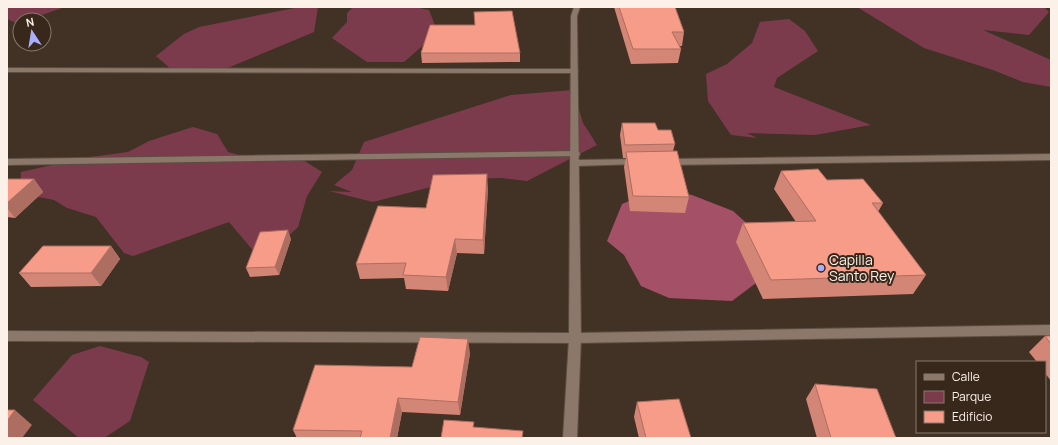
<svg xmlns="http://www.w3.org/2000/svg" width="1058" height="445" font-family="Manrope,sans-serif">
  <rect width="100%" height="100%" fill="#423225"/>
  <g fill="#7c3b4d">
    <polygon points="7,7 65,7 27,20 20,20 20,22 16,23 7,19"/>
    <polygon points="300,7 318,7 314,32 230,67 206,72 171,69 156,56 184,34 199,27"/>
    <polygon points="353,7 414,7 429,10 436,28 428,41 404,62 367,62 332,38 347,22 347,13"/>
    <polygon points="857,7 1044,7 1049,12 1029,35 983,30 1051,60 1051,87 1023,82 993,70 924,48"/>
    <polygon points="789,19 805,31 818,51 777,78 774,87 871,125 815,135 747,133 757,138 731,135 708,101 706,74 727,64 752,43 760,22"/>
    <polygon points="573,90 583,123 597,145 527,181 502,178 462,179 373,202 329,191 352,192 334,185 352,170 364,142 511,95"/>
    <polygon points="193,127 217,134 228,152 253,159 295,155 322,172 307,196 298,227 262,261 229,222 133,256 124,253 96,217 67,208 54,200 33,196 20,188 21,172 83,158 128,152 149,141"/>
    <polygon points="100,346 141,357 149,362 130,421 104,438 79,438 33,400 72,355"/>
  </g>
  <polygon fill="#a45067" points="658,189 692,195 733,211 752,228 756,283 732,301 669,298 641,286 624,255 607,241 622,204"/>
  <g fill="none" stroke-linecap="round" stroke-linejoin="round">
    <defs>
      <g id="service">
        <polygon points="576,151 579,152 580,154 579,156 7,165 7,159"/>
        <polygon points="1051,154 1051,160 667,165 663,162 667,159"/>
        <polygon points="637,159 641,162 640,164 576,166 572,163 576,160"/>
      </g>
      <g id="minor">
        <polygon points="7,68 574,69 578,71 574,73 7,72"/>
        <polygon points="1051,325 1051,335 575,343 7,341 7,331 575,333"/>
      </g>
      <polygon id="secondary" points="574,7 580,7 577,16 581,338 577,438 563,438 569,338 571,16"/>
    </defs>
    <use href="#service" stroke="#5b4e42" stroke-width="2"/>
    <use href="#minor" stroke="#5b4e42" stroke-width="2"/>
    <use href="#secondary" stroke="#5b4e42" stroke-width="2"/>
    <use href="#service" fill="#8b786a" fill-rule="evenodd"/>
    <use href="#minor" fill="#8b786a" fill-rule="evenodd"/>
    <use href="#secondary" fill="#8b786a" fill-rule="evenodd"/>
  </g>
  <g fill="#d48676">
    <polygon points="614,7 675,7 684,32 682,46 679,46 681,49 678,63 631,64"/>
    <polygon points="421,53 520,53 520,62 422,63"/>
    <polygon points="622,123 658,130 675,144 673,151 689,197 685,213 630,211 624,167 626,158 623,158 620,135"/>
    <polygon points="781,171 827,180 883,203 878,212 926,275 913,294 763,299 736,242 743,223 796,222 774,189"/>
    <polygon points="7,179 34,179 43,192 15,218 7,217"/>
    <polygon points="488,188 484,254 457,253 448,291 406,289 404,278 360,279 356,264 426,208"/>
    <polygon points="291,239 279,275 250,277 246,268"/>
    <polygon points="111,246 120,259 101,286 31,287 19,273"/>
    <polygon points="1045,336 1051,336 1051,381 1045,373 1045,362 1037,362 1029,352"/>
    <polygon points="470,353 460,415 402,412 397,438 297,438 293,430 412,367"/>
    <polygon points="815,384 896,438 817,438 806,399"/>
    <polygon points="637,402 691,438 639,438 634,417"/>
  </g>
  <g fill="#ad6d60">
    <polygon points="487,174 488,188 484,254 483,240"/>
    <polygon points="34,179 43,192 15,218 7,208 7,203"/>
    <polygon points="288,230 291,239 279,275 275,267"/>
    <polygon points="455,239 457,253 448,291 446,277"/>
    <polygon points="111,246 120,259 101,286 91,273"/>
    <polygon points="468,339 470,353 460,415 458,402"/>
    <polygon points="398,398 402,412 397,438 390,438"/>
    <polygon points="15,410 32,425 22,438 7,438 7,421"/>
  </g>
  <g fill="#f79c89" stroke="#ad6d60">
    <polygon points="619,7 675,7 684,32 672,32 681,49 633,49"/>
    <polygon points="512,11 520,53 421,53 430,25 475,25 474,12"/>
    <polygon points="622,123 655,123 658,130 671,130 675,144 625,145"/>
    <polygon points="677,151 689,197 633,196 626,152"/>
    <polygon points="818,169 827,180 863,179 883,203 872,203 926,275 771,280 743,223 816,221 781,171"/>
    <polygon points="487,174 483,240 455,239 446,277 403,275 406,263 356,264 378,206 426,208 433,175"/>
    <polygon points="7,179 34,179 7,203"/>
    <polygon points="288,230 275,267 246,268 260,232"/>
    <polygon points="43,246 111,246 91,273 19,273"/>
    <polygon points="1045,336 1051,336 1051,344"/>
    <polygon points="420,337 468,339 458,402 398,398 390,438 360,438 362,431 293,430 315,365 412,367"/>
    <polygon points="815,384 877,389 896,438 831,438"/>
    <polygon points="679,399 691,438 646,438 637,402"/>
    <polygon points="7,410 15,410 7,421"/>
    <polygon points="444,420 474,422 473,427 523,431 522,438 441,438"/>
  </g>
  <circle fill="#abaffb" stroke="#38281b" stroke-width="1.5" cx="821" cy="268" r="4"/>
  <g text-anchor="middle" stroke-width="4" stroke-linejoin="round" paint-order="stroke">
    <g font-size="14" fill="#fbf1e8" stroke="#38281b" text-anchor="start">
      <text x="829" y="265">Capilla<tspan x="829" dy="16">Santo Rey</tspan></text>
    </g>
  </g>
  <rect width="1058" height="445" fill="none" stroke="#fbf1e8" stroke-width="16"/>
  <rect x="916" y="361" width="130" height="72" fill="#38281b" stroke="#86786d"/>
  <rect x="924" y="374" width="20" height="6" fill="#8b786a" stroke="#86786d"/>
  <text x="952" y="381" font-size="12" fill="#fbf1e8">Calle</text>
  <rect x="924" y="391" width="20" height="12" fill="#7c3b4d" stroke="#86786d"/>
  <text x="952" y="401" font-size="12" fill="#fbf1e8">Parque</text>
  <rect x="924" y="411" width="20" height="12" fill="#f79c89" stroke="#86786d"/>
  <text x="952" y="421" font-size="12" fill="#fbf1e8">Edificio</text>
  <g transform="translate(32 32) rotate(348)"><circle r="19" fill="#38281b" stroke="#86786d"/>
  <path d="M0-3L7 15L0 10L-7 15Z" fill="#abaffb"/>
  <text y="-6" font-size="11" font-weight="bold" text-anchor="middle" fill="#fbf1e8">N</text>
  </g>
</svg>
